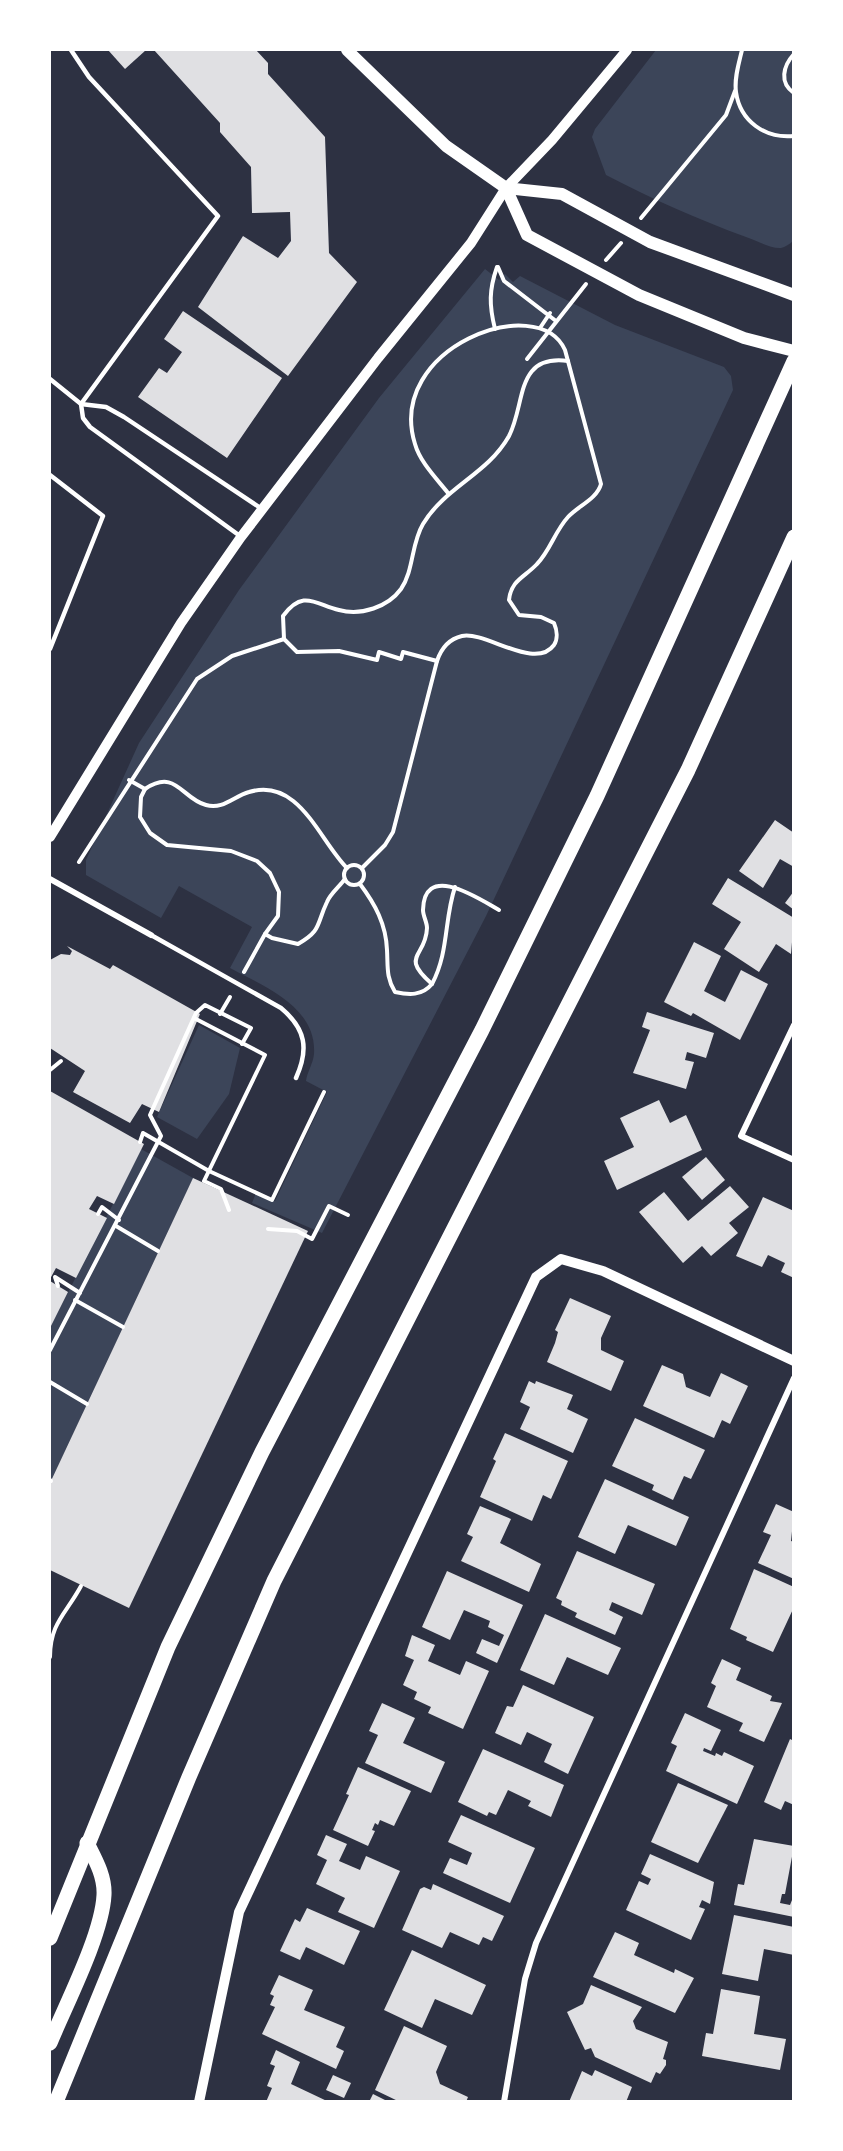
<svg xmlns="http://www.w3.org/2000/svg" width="843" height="2151" font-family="'Roboto Condensed',sans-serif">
  <rect width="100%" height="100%" fill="#2d3142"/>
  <g fill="#3c4559">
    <path d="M656 50H793V241C790 244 785 247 781 248 771 249 756 240 746 237 697 219 652 199 606 175L592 137 595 129Z"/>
    <path d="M485 269 499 280 505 274 513 282 520 276 615 325 724 367 731 376 733 390 486 916 322 1233 252 1203 256 1193 275 1201 327 1092 306 1081C307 1072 313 1064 314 1054 317 1007 265 987 230 968L252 927 179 886 161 918 86 875V860L139 743 239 590 379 398Z"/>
    <polygon points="199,1025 240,1048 229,1094 197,1139 157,1117"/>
    <polygon points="141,1149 193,1178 50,1483 50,1328"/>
  </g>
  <g fill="#e0e0e3">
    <polygon points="108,50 146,50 125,69"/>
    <polygon points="154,50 256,50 268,63 268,74 325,137 329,253 357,282 288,376 198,307 243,236 278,258 291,241 290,212 252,213 251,167 220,132 220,123"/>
    <polygon points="183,311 282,378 227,458 138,397 159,368 167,373 182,352 164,339"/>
    <polygon points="775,820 794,833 794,867 780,859 763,888 739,871"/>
    <polygon points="728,878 794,918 791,954 776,944 759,972 724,949 741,922 712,904"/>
    <polygon points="794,891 794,910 785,903"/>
    <polygon points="694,942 721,956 704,991 725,1002 741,970 768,984 740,1040 693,1013 691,1016 664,1002"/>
    <polygon points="67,946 110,969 113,965 200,1014 159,1112 142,1104 130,1123 73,1092 85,1071 50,1048 50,960 61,954 70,955 72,951"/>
    <polygon points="647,1012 714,1033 706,1058 687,1052 685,1060 694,1062 686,1089 633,1073 650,1030 642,1027"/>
    <polygon points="50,1091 144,1144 114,1204 97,1196 89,1209 107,1218 76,1278 56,1268 50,1279"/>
    <polygon points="659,1100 670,1123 686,1115 702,1150 617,1190 604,1161 634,1147 620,1118"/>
    <polygon points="706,1157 725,1180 702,1200 682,1177"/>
    <polygon points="193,1178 308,1231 129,1608 50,1570 50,1483"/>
    <polygon points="730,1186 749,1207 729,1223 738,1233 711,1256 702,1246 683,1263 639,1212 664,1192 688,1221"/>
    <polygon points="763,1197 794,1211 794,1278 781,1272 785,1263 768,1255 762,1267 736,1256"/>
    <polygon points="50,1281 68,1292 50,1328"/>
    <polygon points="570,1298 611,1316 601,1338 601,1350 624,1361 611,1391 547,1362 555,1343 558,1332 555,1330"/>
    <polygon points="662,1365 683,1374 686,1387 710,1397 721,1373 748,1386 730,1424 722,1420 714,1438 643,1406"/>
    <polygon points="529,1381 535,1384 536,1381 573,1395 567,1409 588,1419 573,1453 520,1429 530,1407 520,1402"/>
    <polygon points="635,1418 705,1450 691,1479 684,1476 673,1500 652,1490 654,1485 612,1466"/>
    <polygon points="505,1433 568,1461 551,1499 543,1495 532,1521 480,1497 496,1461 493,1459"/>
    <polygon points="605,1479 689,1517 676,1546 628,1525 615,1554 578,1537"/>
    <polygon points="776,1504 794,1512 791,1541 794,1542 794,1579 758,1563 771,1535 763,1532"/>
    <polygon points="480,1506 511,1519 500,1543 541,1564 529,1592 461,1561 473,1537 467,1534"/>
    <polygon points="577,1551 655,1584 642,1615 612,1602 609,1610 623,1617 615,1635 581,1620 575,1617 577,1613 561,1605 562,1601 556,1598"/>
    <polygon points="754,1569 794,1587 794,1607 773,1652 746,1640 747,1637 730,1629"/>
    <polygon points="447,1571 523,1605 497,1663 476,1653 482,1639 499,1646 504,1635 488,1627 490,1621 464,1610 450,1640 422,1627"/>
    <polygon points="545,1614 621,1648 608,1675 567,1657 554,1685 520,1670"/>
    <polygon points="412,1635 435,1645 428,1661 460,1675 466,1661 489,1671 463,1729 428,1713 431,1707 414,1699 417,1692 403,1685 414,1660 405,1656"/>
    <polygon points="722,1659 741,1668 736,1680 772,1696 770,1701 782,1703 764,1742 739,1731 743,1723 707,1707 716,1686 711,1683"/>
    <polygon points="523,1685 594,1717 568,1774 544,1762 552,1744 527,1732 521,1745 495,1733 507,1706 513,1707"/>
    <polygon points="382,1703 415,1718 403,1743 445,1762 431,1793 365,1763 378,1735 369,1731"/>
    <polygon points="685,1713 721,1730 711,1751 704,1748 703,1751 715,1756 716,1753 722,1756 724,1752 754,1766 737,1804 666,1771 677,1746 671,1743"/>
    <polygon points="790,1739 794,1741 794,1805 785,1801 781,1810 764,1802"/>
    <polygon points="483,1749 564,1785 551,1817 528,1806 531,1801 508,1790 496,1815 489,1812 487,1816 458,1802"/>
    <polygon points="358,1767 411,1791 394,1826 380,1820 378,1825 375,1823 372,1830 375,1831 368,1846 333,1830 349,1795 346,1794"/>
    <polygon points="678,1783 728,1805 698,1863 651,1842"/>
    <polygon points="461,1815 535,1848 510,1903 443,1873 450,1858 467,1865 472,1853 448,1842"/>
    <polygon points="326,1835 347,1844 339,1861 360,1870 366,1856 400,1871 374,1928 338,1912 345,1898 316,1884 327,1860 317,1855"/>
    <polygon points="754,1839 794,1846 785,1894 782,1894 780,1903 790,1905 794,1895 794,1917 734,1905 738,1884 744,1885"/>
    <polygon points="650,1854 714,1882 710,1904 702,1900 699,1907 705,1909 691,1940 626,1910 639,1881 648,1885 651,1879 641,1874"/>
    <polygon points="433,1884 504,1916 492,1941 483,1937 479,1945 450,1932 442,1948 402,1930 420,1889 424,1887 431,1890"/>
    <polygon points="307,1908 360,1931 344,1965 306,1947 300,1960 280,1951 295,1919 300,1922"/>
    <polygon points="734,1915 794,1927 794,1955 764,1949 758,1981 722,1974"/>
    <polygon points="615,1932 639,1943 634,1955 674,1973 675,1969 694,1978 675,2013 593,1977"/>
    <polygon points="412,1950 486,1985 472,2015 435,1999 422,2028 384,2010"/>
    <polygon points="279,1975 313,1990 304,2010 345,2027 336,2047 344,2051 336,2069 262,2034 275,2007 270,2005 274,1996 270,1994"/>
    <polygon points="591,1985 642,2007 633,2021 636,2029 668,2042 663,2059 666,2060 666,2065 660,2074 656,2072 651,2083 595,2057 591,2048 585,2050 567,2012 583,2004"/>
    <polygon points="721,1989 760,1996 754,2034 786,2039 780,2070 702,2056 706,2033 713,2034"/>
    <polygon points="404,2026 447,2046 436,2072 440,2084 468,2097 466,2102 400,2102 375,2090"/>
    <polygon points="276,2050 300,2062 291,2084 329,2102 266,2102 272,2088 267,2086 275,2066 270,2064"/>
    <polygon points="595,2070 632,2087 626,2102 569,2102 582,2071 592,2076"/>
    <polygon points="333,2075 351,2083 344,2098 326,2090"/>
    <polygon points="373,2094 389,2102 369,2102"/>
  </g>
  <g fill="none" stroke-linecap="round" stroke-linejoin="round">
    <g stroke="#fff" stroke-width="4">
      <path d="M742 50C739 63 734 78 736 92 740 121 765 139 794 136"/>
      <path d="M794 54C783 66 779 83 794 93"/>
      <polyline points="641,218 726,115 735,91"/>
      <polyline points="606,260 621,243"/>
      <polyline points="498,267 504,281 556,321"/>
      <polyline points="540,328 550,313"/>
      <path d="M495 329C489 305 489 290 497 267"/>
      <polyline points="527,359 586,284"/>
      <path d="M437 661 403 652 401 659 379 652 377 660 339 651 297 652 284 639 283 616C303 589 315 604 339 610 361 616 388 607 401 589 414 570 411 544 423 524 445 487 488 474 509 436 526 403 515 354 568 361"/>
      <polyline points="129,780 145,789"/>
      <polyline points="79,862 197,679 232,656 284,639"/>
      <circle cx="354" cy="875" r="10"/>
      <path d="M362 868 385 845 393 832 437 661C441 649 449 639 462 636 486 631 535 671 554 645 558 639 557 630 554 623L541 617 519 615 509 600C511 580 525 577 537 564 550 551 555 531 568 517 578 506 597 499 601 484L565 350C538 290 385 348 415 444 420 462 436 478 448 493"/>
      <path d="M360 884C375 904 386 924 387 950 388 967 386 977 395 992 409 995 422 996 432 984 399 955 426 958 427 928 427 922 423 916 423 910 424 861 481 900 499 910"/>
      <path d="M265 934 272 938 298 944C322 930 316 925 327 902 330 894 339 887 345 879"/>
      <path d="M244 972 265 934 278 916 279 892 270 873 257 861 231 851 167 845 150 833 140 817 141 797 145 789C176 768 182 799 206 805 223 810 234 796 249 792 299 777 319 840 347 868"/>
      <path d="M432 984C449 952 444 920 455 887"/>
      <polyline points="220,1014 230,997"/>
      <polyline points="194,1018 265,1055 204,1181 221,1189 229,1210"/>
      <polyline points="50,1070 61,1061"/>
      <polyline points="140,1142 143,1133 209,1171 272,1200 324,1092"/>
      <polyline points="98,1214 102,1207 119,1220"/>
      <polyline points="116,1226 158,1251"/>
      <polyline points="268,1229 297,1231 312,1239 329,1206 348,1215"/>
      <polyline points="58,1286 55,1277 80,1293"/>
      <polyline points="75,1300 123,1327"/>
      <polyline points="50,1350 161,1136 150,1115 196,1013 205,1005 251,1028 242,1044"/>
      <polyline points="50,1382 87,1404"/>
      <polyline points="50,1480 51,1481"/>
      <path d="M50 1657C50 1623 66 1614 81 1586"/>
    </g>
    <g stroke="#fff" stroke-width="4.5">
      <polyline points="71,50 89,77 218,216 81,404 83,418 90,427 240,536"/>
      <polyline points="50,379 81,404 106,407 124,417 262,509"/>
      <polyline points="50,475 103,516 50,649"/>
      <path d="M151 935 281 1008C306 1029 309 1049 296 1078"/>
    </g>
    <g stroke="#fff" stroke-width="6">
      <polyline points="50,879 151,935"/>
      <polyline points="794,1025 741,1136 794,1160"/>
      <polyline points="504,2102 525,1979 536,1943 794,1378"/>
    </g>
    <g stroke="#fff" stroke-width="10">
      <polyline points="50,837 181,623 241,537 378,358 471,243 506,188 552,140 627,50"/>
      <polyline points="199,2102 239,1912 536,1277 561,1259 603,1271 794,1361"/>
    </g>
    <g stroke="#fff" stroke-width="12">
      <polyline points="347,50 446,146 506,188 527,235 639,295 744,338 794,351"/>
      <polyline points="506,188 562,194 650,242 794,295"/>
    </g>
    <g stroke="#fff" stroke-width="15">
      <polyline points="50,1938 168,1647 262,1452 482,1030 597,796 794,361"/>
      <path d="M50 2043C66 2004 102 1935 104 1895 105 1876 95 1859 87 1843"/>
      <polyline points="56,2102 189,1777 274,1581 688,770 794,537"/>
    </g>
  </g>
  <rect width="843" height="2151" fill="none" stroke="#ffffff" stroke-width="102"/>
</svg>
